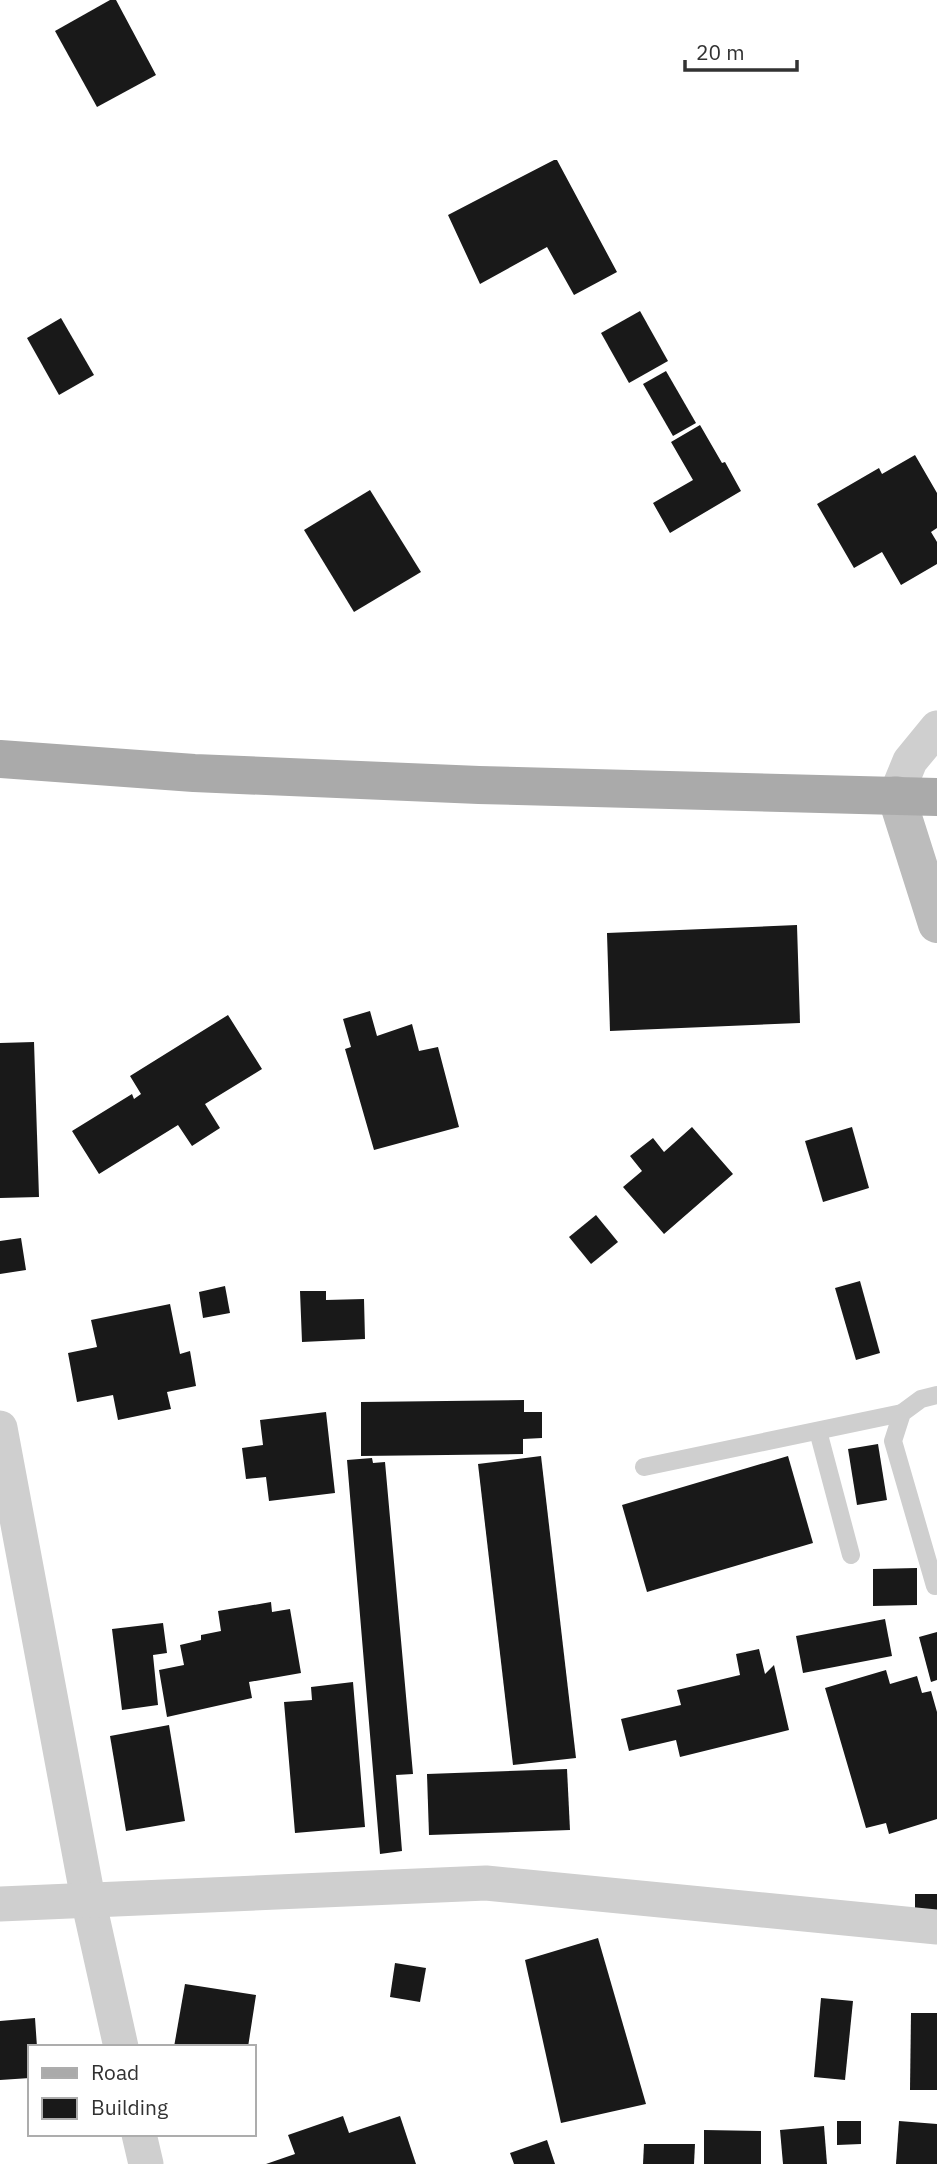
<svg xmlns="http://www.w3.org/2000/svg" width="937" height="2164" font-family="'IBM Plex Sans',sans-serif">
  <rect width="100%" height="100%" fill="#fff"/>
  <g fill="#191919">
    <polygon points="110,0 116,0 156,75 97,107 55,31"/>
    <polygon points="554,160 557,160 617,272 574,295 547,247 480,284 448,215"/>
    <polygon points="640,311 668,361 629,383 601,333"/>
    <polygon points="61,318 94,375 59,395 27,338"/>
    <polygon points="666,371 696,423 673,436 643,384"/>
    <polygon points="700,425 722,463 725,462 741,491 670,533 653,503 693,480 671,442"/>
    <polygon points="915,455 937,493 937,528 931,532 937,542 937,564 901,585 882,552 854,568 817,504 879,468 882,474"/>
    <polygon points="370,490 421,572 354,612 304,530"/>
    <polygon points="797,925 800,1023 610,1031 607,933"/>
    <polygon points="370,1011 377,1036 412,1024 419,1051 438,1047 459,1127 374,1150 345,1049 351,1047 343,1019"/>
    <polygon points="228,1015 262,1069 205,1104 220,1128 192,1146 178,1125 99,1174 72,1131 132,1094 134,1099 141,1094 130,1076"/>
    <polygon points="34,1042 39,1197 0,1198 0,1043"/>
    <polygon points="692,1127 733,1174 664,1234 623,1187 642,1171 630,1156 653,1138 664,1152"/>
    <polygon points="852,1127 869,1188 823,1202 805,1141"/>
    <polygon points="596,1215 618,1242 591,1264 569,1237"/>
    <polygon points="21,1238 26,1270 0,1274 0,1241"/>
    <polygon points="860,1281 880,1353 856,1360 835,1288"/>
    <polygon points="225,1286 230,1313 203,1318 199,1292"/>
    <polygon points="300,1291 326,1291 326,1300 364,1299 365,1339 302,1342"/>
    <polygon points="170,1304 180,1354 190,1351 196,1386 167,1392 171,1409 118,1420 113,1395 77,1402 68,1353 97,1347 91,1320"/>
    <polygon points="524,1400 524,1412 542,1412 542,1438 523,1439 523,1454 361,1456 361,1402"/>
    <polygon points="326,1412 335,1493 269,1501 266,1477 246,1479 242,1448 263,1445 260,1420"/>
    <polygon points="878,1444 887,1500 857,1505 848,1449"/>
    <polygon points="541,1456 576,1758 513,1765 478,1464"/>
    <polygon points="788,1456 813,1543 647,1592 622,1505"/>
    <polygon points="372,1458 373,1463 385,1462 413,1774 396,1775 402,1851 380,1854 347,1460"/>
    <polygon points="917,1568 917,1605 873,1606 873,1569"/>
    <polygon points="271,1602 272,1612 290,1609 301,1673 249,1682 252,1698 167,1717 159,1670 184,1665 180,1645 201,1640 201,1635 221,1631 218,1611"/>
    <polygon points="885,1619 892,1656 803,1673 796,1636"/>
    <polygon points="163,1623 167,1653 153,1655 158,1705 122,1710 112,1629"/>
    <polygon points="937,1632 937,1680 931,1682 919,1637"/>
    <polygon points="759,1649 765,1674 774,1665 789,1730 680,1757 676,1740 629,1751 621,1719 681,1705 677,1690 740,1675 736,1654"/>
    <polygon points="886,1670 890,1684 917,1676 922,1693 931,1691 937,1712 937,1819 889,1834 886,1823 866,1828 825,1688"/>
    <polygon points="353,1682 365,1827 295,1833 284,1702 312,1700 311,1687"/>
    <polygon points="169,1725 185,1821 126,1831 110,1736"/>
    <polygon points="567,1769 570,1830 429,1835 427,1774"/>
    <rect x="915" y="1894" width="22" height="19"/>
    <polygon points="598,1938 646,2104 561,2123 525,1960"/>
    <polygon points="395,1963 426,1968 420,2002 390,1997"/>
    <polygon points="185,1984 256,1995 248,2047 174,2047"/>
    <polygon points="821,1998 853,2001 845,2080 814,2077"/>
    <polygon points="911,2013 937,2013 937,2090 910,2090"/>
    <polygon points="35,2018 37,2047 30,2047 30,2078 0,2080 0,2021"/>
    <polygon points="343,2116 349,2133 400,2116 416,2164 266,2164 295,2154 288,2135"/>
    <polygon points="837,2121 861,2121 861,2144 837,2145"/>
    <polygon points="899,2121 937,2124 937,2164 896,2164"/>
    <polygon points="824,2126 827,2164 783,2164 780,2130"/>
    <polygon points="704,2130 761,2131 761,2164 704,2164"/>
    <polygon points="547,2140 555,2164 514,2164 510,2153"/>
    <polygon points="644,2144 695,2144 694,2164 643,2164"/>
  </g>
  <g fill="none" stroke-linecap="round" stroke-linejoin="round">
    <g stroke="#cfcfcf" stroke-width="18">
      <polyline points="818,1431 851,1555"/>
      <polyline points="644,1467 902,1413"/>
      <polyline points="935,1586 893,1441 902,1413 921,1399 937,1395"/>
    </g>
    <g stroke="#cfcfcf" stroke-width="35">
      <polyline points="896,795 910,761 937,728"/>
      <polyline points="0,1428 88,1899 121,2047"/>
      <polyline points="0,1904 486,1883 937,1927"/>
      <polyline points="139,2134 146,2164"/>
    </g>
    <polyline stroke="#bcbcbc" stroke-width="38" points="896,795 937,924"/>
    <polyline stroke="#aaa" stroke-width="38" points="0,759 194,773 479,785 937,797"/>
  </g>
  <rect x="28" y="2045" width="228" height="91" fill="#ffffff" stroke="#adadad" stroke-width="2"/>
  <rect x="42" y="2068" width="35" height="10" fill="#aaaaaa" stroke="#adadad" stroke-width="2"/>
  <text x="91" y="2080" font-size="21" fill="#323232">Road</text>
  <rect x="42" y="2098" width="35" height="21" fill="#191919" stroke="#adadad" stroke-width="2"/>
  <text x="91" y="2115" font-size="21" fill="#323232">Building</text>
  <path d="M685 60v10h112v-10" fill="none" stroke="#323232" stroke-width="3.5"/>
  <text x="696" y="60" font-size="21" fill="#323232" stroke="#ffffff" stroke-width="5" paint-order="stroke">20 m</text>
</svg>
